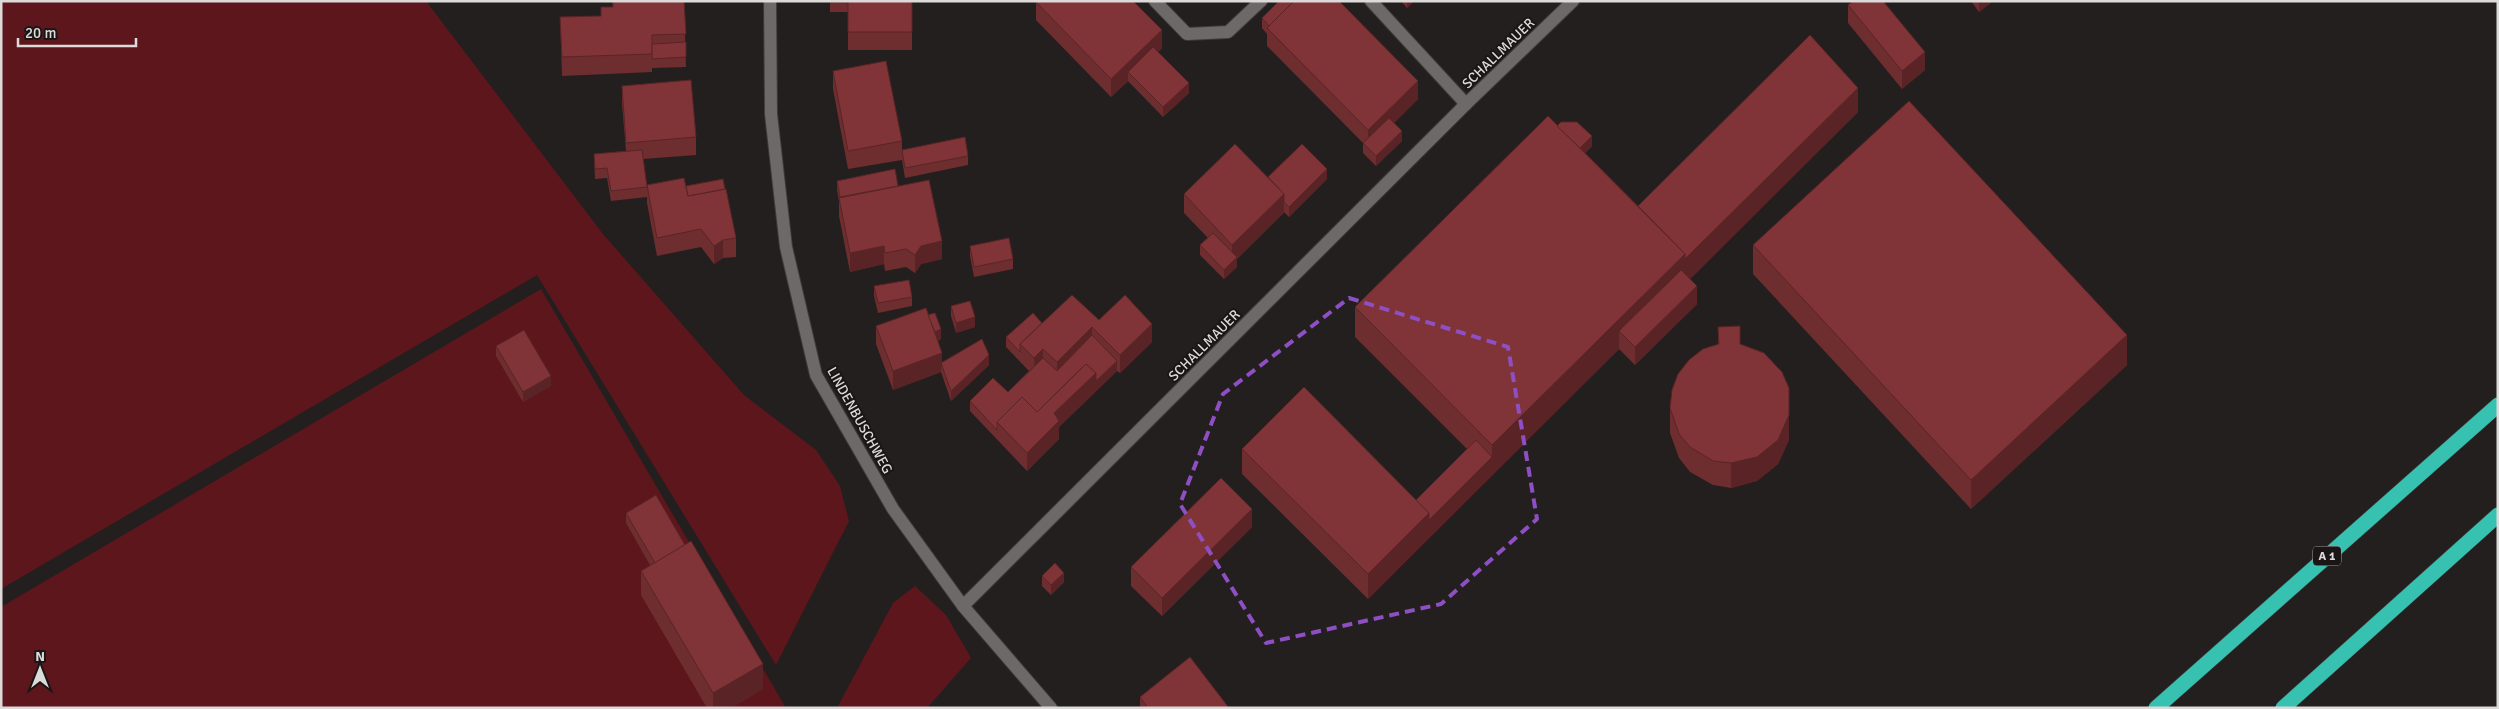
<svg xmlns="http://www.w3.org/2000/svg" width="2499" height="709" font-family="Signika,sans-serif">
  <rect width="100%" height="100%" fill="#231f1f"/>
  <g fill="#5d161c">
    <polygon points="1,1 426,1 603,234 744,395 816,450 840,486 849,521 776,665 537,275 1,589"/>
    <polygon points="541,289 786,708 1,708 1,607"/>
    <polygon points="915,586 946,615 971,658 927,708 837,708 893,603"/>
  </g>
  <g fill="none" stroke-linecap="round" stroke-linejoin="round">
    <defs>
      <g id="minor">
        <polyline points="770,1 771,114 786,247 816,375 893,509 963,606 1051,708"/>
        <polyline points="1155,1 1187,34 1228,32 1261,1"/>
        <polyline points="1371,1 1466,104"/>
        <polyline points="963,606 1466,104 1573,1"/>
      </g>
      <g id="highway">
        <polyline points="2156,708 2498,405"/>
        <polyline points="2283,708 2498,515"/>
      </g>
    </defs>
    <use href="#minor" stroke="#3e3b3b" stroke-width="14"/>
    <use href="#highway" stroke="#3e3b3b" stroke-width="16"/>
    <use href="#minor" stroke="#6e6969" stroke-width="12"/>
    <use href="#highway" stroke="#37c1b0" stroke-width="15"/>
  </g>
  <g fill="#6e2d2f">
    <polygon points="612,1 684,1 686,67 652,68 652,72 562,76 560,17 601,16 613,7"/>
    <polygon points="830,1 912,1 912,50 848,50 848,12 830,12"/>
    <polygon points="1401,1 1414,1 1407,8"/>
    <polygon points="1971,1 1993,1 1979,12"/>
    <polygon points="1036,2 1162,48 1158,52 1189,93 1163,117 1128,81 1111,97 1036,20"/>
    <polygon points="1848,5 1925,70 1902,89 1848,23"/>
    <polygon points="1262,18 1418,99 1394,123 1402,141 1376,166 1363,153 1363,143 1267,46 1267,34 1262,28"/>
    <polygon points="833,71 902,141 902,150 968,156 968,165 905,178 902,160 848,169 833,89"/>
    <polygon points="622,86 696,137 696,155 643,159 647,187 647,197 611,201 607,178 595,179 594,154 626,151 622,104"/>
    <polygon points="1858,112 1690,279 1697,304 1635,365 1619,349 1368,599 1242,474 1242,449 1416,500 1467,449 1355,337 1355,307 1557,126 1592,146 1585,153 1638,206"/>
    <polygon points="1268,177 1327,179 1289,217 1284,212 1237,259 1237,267 1224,279 1200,255 1200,245 1208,238 1184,213 1184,194"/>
    <polygon points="837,181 898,186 942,259 921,264 915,273 906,267 885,271 884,264 850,272 839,216 839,201 837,190"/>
    <polygon points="647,185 686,186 725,189 736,238 736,257 723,258 714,264 701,247 657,256 647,203"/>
    <polygon points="1753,245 2127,365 1971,509 1753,274"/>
    <polygon points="970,246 1013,259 1013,269 974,277 970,256"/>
    <polygon points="874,286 912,297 912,306 878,313 874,296"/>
    <polygon points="951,306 975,327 956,333 951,316"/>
    <polygon points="928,315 941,339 938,341 942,362 989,365 951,401 941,372 893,390 876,344 876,326"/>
    <polygon points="1099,320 1152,342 1120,373 1117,371 1059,427 1059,439 1027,471 970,411 970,401 1008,392 1029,371 1006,347 1006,337 1042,323"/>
    <polygon points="1718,327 1740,344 1789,440 1778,464 1757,481 1731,488 1713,485 1690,472 1679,458 1670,433 1670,408 1718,344"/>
    <polygon points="496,346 551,386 523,402 496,356"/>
    <polygon points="626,513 763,689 731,708 707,708 641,595 641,571 650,565 626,523"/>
    <polygon points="1252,527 1162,616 1131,586 1131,567"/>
    <polygon points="1042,576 1064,582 1051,595 1042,586"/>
    <polygon points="1140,697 1229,708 1140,708"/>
  </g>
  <g fill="#5a2426">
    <polygon points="1407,1 1414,1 1407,8"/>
    <polygon points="1979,1 1993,1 1979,12"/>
    <polygon points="1162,30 1162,48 1133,76 1128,72 1128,81 1111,97 1111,79"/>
    <polygon points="1925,52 1925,70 1902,89 1902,71"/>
    <polygon points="1418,81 1418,99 1368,148 1368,130"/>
    <polygon points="1189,83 1189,93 1163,117 1163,107"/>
    <polygon points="1858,88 1858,112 1628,340 1619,331 1619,349 1368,599 1368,574 1429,513 1492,457 1492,445 1685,254"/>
    <polygon points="1402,131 1402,141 1376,166 1376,156"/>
    <polygon points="1592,136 1592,146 1570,168 1570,158"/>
    <polygon points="1327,169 1327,179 1289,217 1289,207"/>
    <polygon points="1284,194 1284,213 1237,259 1237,267 1224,279 1224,270 1232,261 1232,245"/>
    <polygon points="723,240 723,258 714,264 714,246"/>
    <polygon points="942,241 942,259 921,264 915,273 915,255 921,246"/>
    <polygon points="884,246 884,264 850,272 850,253"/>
    <polygon points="1697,286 1697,304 1635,365 1635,347"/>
    <polygon points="975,317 975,327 956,333 956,323"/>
    <polygon points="1152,324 1152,342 1120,373 1120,355"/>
    <polygon points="1092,327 1092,345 1057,380 1057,362"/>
    <polygon points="941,329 941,339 932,343 932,333"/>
    <polygon points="2127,335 2127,365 1971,509 1971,480"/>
    <polygon points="1043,349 1043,367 1034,376 1034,358"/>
    <polygon points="942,353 941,372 893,390 893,371"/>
    <polygon points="989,355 989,365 951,401 951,391"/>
    <polygon points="1117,361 1117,371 1096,391 1096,381"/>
    <polygon points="1096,373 1096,391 1059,427 1059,439 1027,471 1027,453 1054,413"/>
    <polygon points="551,376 551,386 523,402 523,392"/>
    <polygon points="1789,415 1789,440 1778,464 1757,481 1731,488 1731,463"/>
    <polygon points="1252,509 1252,527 1162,616 1162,598"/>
    <polygon points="1064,573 1064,582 1051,595 1051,585"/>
    <polygon points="763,664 763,689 731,708 713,708 713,693"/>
  </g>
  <g fill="#803437" stroke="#5a2426">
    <polygon points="613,1 684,1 686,34 652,35 652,54 562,57 560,17 601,16 601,7 613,7"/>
    <polygon points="830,1 848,1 848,3 830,2"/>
    <rect x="848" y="1" width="64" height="31"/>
    <polygon points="1036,1 1133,1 1162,30 1111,79 1036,2"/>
    <polygon points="1279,1 1294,1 1269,26 1262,18"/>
    <polygon points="1294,1 1339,1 1418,81 1368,130 1267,28"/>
    <polygon points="1853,1 1883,1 1925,52 1902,71 1848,5"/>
    <polygon points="1810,35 1858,88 1685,259 1685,254 1638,206"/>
    <polygon points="686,42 686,57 652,59 652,44"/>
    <polygon points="1153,47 1189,83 1163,107 1128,72"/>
    <polygon points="886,61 902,141 848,151 833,71"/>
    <polygon points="691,80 696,137 626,143 622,86"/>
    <polygon points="1909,101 2127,335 1971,480 1753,245"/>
    <polygon points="1548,116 1685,254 1492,445 1355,307"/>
    <polygon points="1389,118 1402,131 1376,156 1363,143"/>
    <polygon points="1561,122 1577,122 1592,136 1580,148 1557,126"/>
    <polygon points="965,137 968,156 905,168 902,150"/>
    <polygon points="1235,144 1284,194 1232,245 1184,194"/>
    <polygon points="1302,144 1327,169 1289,207 1284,202 1284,194 1268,177"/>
    <polygon points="642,150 647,187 611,191 607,168 595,169 594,154"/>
    <polygon points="895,169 898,186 840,197 837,181"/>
    <polygon points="684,178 688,196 726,189 736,238 723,240 714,246 701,229 657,238 647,185"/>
    <polygon points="723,179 725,189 688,196 686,186"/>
    <polygon points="929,180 942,241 921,246 915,255 906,249 885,253 884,246 850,253 839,198"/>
    <polygon points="1213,233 1237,257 1224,270 1200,245"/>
    <polygon points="1009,238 1013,259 974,267 970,246"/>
    <polygon points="1681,270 1697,286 1635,347 1619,331"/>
    <polygon points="909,280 912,297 878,303 874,286"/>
    <polygon points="1072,295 1099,320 1125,295 1152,324 1120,355 1092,327 1057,362 1043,349 1034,358 1020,344"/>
    <polygon points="970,301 975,317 956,323 951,306"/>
    <polygon points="926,308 942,353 893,371 876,326"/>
    <polygon points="935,313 941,329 935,332 928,315"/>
    <polygon points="1033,313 1042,323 1020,344 1020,352 1006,337"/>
    <polygon points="1740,326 1740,344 1764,353 1782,372 1789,388 1789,415 1778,440 1757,457 1731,463 1713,461 1690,447 1679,434 1670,408 1672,390 1678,374 1689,360 1703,349 1719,344 1718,327"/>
    <polygon points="524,330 551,376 523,392 496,346"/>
    <polygon points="1092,335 1117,361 1096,381 1096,373 1086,364 1037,412 1022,397 997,422 997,430 970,401 993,378 1008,392 1043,358 1057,371"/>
    <polygon points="982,339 989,355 951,391 941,363"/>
    <polygon points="1086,364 1096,373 1054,413 1059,421 1027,453 997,422 1022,397 1037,412"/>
    <polygon points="1304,387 1429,513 1368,574 1242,449"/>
    <polygon points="1476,440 1492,457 1429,520 1429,513 1416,500"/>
    <polygon points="1221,478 1252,509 1162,598 1131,567"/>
    <polygon points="656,495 685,545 655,563 626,513"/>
    <polygon points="691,541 763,664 713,693 641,571"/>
    <polygon points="1055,563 1064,573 1051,585 1042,576"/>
    <polygon points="1190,657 1229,708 1148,708 1140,697"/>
  </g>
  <path fill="none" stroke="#8f4fc4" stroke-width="4" stroke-dasharray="10 6" stroke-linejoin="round" d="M1349 298 1508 347 1537 519 1441 604 1266 643 1180 504 1223 394Z"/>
  <g text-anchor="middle" stroke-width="4" stroke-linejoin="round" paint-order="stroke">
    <rect fill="#1a1616" stroke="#a29f9f" stroke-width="1" x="2313" y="546.5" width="28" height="19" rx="4"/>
    <g font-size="12" font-weight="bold" fill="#dddada">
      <text x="2327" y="560">A 1</text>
    </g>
    <g font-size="14" fill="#dddada" stroke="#1a1616">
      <text transform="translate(1498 53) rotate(-44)" y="5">SCHALLMAUER</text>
      <text transform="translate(1204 345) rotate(-45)" y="5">SCHALLMAUER</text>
      <text transform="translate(860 420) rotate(61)" y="5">LINDENBUSCHWEG</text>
    </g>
  </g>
  <rect width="2499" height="709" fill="none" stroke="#dddada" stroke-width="5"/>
  <g transform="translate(40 669)" stroke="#1a1616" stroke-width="4" paint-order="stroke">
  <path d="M0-4L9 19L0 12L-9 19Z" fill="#dddada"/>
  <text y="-8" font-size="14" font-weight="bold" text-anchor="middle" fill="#dddada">N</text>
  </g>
  <path d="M18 38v8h118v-8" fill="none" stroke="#dddada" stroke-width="2.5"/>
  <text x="25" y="38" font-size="15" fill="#dddada" stroke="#1a1616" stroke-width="4" paint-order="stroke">20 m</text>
</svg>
